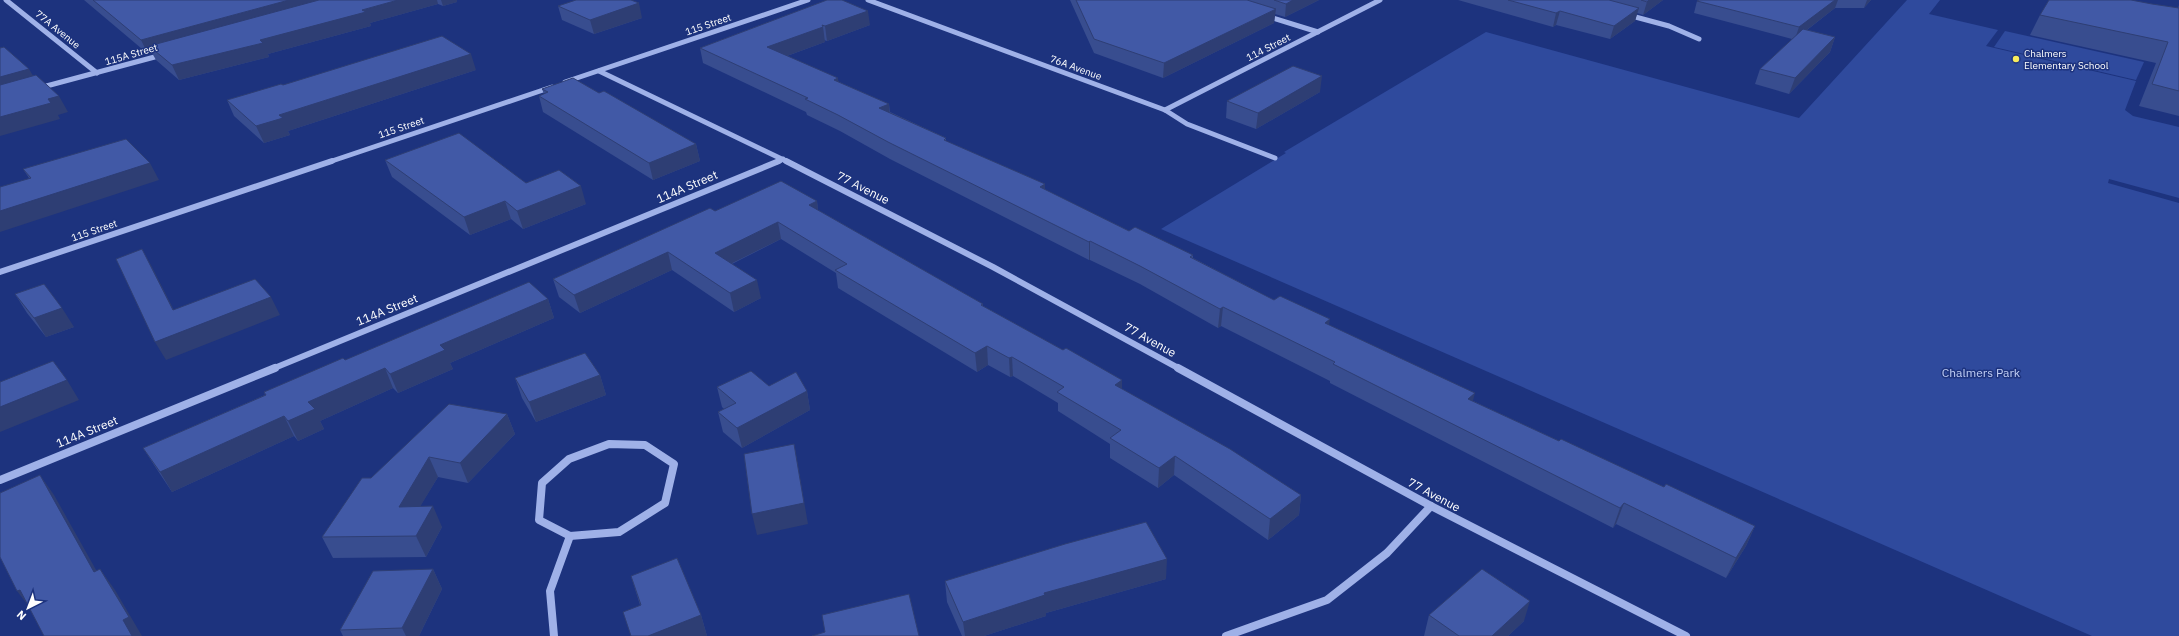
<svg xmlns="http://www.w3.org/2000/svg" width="2179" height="636" font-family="'IBM Plex Sans',sans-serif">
  <rect width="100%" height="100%" fill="#1d337e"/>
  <g fill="#2f4a9d">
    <polygon points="1907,0 1940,0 1929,14 1998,30 1986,46 2136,81 2125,110 2133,116 2179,127 2179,198 2109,179 2108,183 2179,203 2179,636 2092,636 1161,229 1286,153 1284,152 1486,32 1799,118"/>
    <polygon points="2005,31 2144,62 2136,80 1994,47"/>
  </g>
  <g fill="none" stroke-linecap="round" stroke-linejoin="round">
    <g stroke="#9fb1e8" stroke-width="5">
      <polyline points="6,0 97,73"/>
      <polyline points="868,0 1165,110 1187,124 1275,158"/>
      <polyline points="1628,15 1669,26 1699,39"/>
      <polyline points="1266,16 1318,32"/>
      <polyline points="599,71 788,162"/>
      <polyline points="565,82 808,0"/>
      <polyline points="39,88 162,55"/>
      <polyline points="1165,110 1380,0"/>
      <polyline points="329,162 552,87"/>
      <polyline points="777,162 783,159"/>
    </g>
    <g stroke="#9fb1e8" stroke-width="6">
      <polyline points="786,161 993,267 1180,369"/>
      <polyline points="0,272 332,161"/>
      <polyline points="272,369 779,161"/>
    </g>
    <g stroke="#9fb1e8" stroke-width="8">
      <polyline points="1178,368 1431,506 1686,636"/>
      <polygon points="609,444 645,445 674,464 665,503 619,532 570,536 539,520 542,483 569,459"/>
      <polyline points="0,480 275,368"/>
      <polyline points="554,636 550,591 570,536"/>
      <polyline points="1226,636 1327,600 1387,553 1431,506"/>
    </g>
  </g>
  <g fill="#384d8f">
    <polygon points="84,0 457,0 457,2 443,6 438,4 370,23 371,26 268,54 269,57 179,80 156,60 152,53 148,54"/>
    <polygon points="827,0 870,25 827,41 824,40 825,42 787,56 839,82 889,104 890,112 946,138 946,141 1045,184 1045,190 1129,231 1193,255 1193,258 1274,300 1329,325 1473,401 1559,441 1664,487 1755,526 1746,546 1726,578 1616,524 1613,528 1330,383 1330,381 1221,326 1218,328 1140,284 1090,260 1089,260 890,159 840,131 807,115 806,112 703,63 700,48"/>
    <polygon points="1070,0 1319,0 1285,17 1275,14 1274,23 1163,78 1094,53"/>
    <polygon points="1458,0 1663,0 1643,15 1637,13 1635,21 1610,39 1556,25 1553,27"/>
    <polygon points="1699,0 1871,0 1864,8 1835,8 1807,30 1835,37 1830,52 1789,94 1755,84 1760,69 1792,39 1694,13 1697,1"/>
    <polygon points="2152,4 2178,8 2179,5 2179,116 2139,106 2156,63 2030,35 2040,15"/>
    <polygon points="558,6 642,18 594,34 562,20"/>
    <polygon points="476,70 288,131 290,135 264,143 234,116 227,100 283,85"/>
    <polygon points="542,89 599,93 696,144 700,161 653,180 543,112 539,96 544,94"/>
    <polygon points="1320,92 1256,129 1226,118 1227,101"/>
    <polygon points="385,160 526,183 586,204 523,229 511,219 470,235 392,177"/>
    <polygon points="23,169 159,180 29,178"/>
    <polygon points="817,201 818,210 983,304 983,306 1063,350 1122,380 1122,389 1301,495 1299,515 1268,540 1174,475 1158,488 1110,458 1110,444 1058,411 1058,403 1013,376 1010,377 988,365 977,372 838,288 836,273 781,239 732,264 761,298 734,312 672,270 580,313 559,297 553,279 715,211"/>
    <polygon points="15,294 74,327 46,337 27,313"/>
    <polygon points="548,299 554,318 450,363 453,369 398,393 393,388 320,421 324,429 298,441 294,436 172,492 156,468 143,448 265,395 264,392 345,360"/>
    <polygon points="600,375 606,395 536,422 522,398 515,378"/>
    <polygon points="769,386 807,391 810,410 742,448 723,432 718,412 724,409 722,407 717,387"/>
    <polygon points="507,414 515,434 468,483 438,477 420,506 442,527 426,557 333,558 322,537 371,478"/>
    <polygon points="433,569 442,589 419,636 343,636 340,630"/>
    <polygon points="631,576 701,615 707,636 640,605"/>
    <polygon points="1166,579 1046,613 1046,616 984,636 962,636 947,602 945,581"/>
    <polygon points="1429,615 1524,621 1508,636 1424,636"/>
  </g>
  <g fill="#2e3e74">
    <polygon points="289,0 343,0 149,46 152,53 148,54 141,40"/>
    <polygon points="398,0 437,0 438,4 370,23 371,26 268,54 269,57 179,80 172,65"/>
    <polygon points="441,0 457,0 457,2 443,6"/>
    <polygon points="1293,0 1319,0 1285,17 1286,4"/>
    <polygon points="1649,0 1663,0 1643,15 1647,2"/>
    <polygon points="1835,0 1838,0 1835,8 1795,39 1799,27"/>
    <polygon points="1867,0 1871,0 1864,8"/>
    <polygon points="639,3 642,18 594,34 590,20"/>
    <polygon points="1639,8 1635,21 1610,39 1614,26"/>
    <polygon points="1276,9 1274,23 1163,78 1164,63"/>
    <polygon points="868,11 870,25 827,41 825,26"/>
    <polygon points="1560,11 1556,25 1553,27 1556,13"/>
    <polygon points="823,27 825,42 770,62 767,47"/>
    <polygon points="1835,37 1830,52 1789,94 1795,78"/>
    <polygon points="471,54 476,70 288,131 290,135 264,143 256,126 279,115"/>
    <polygon points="29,69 38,84 0,95 0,77"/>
    <polygon points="1322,76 1320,92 1256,129 1258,113"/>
    <polygon points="838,78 840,94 834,80"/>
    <polygon points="59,96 68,112 58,115 60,119 0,136 0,117 48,99"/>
    <polygon points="889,104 890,120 879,108"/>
    <polygon points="696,144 700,161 653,180 649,163"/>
    <polygon points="150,163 159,180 0,232 0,211"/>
    <polygon points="1045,184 1045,202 1040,187"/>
    <polygon points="581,186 586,204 523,229 517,211"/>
    <polygon points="505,201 511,219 470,235 464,217"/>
    <polygon points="817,201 819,219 809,205"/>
    <polygon points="778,222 781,239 718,270 715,253"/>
    <polygon points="1090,241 1090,260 1089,260 1089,242"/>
    <polygon points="142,249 152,267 183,328 173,310"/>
    <polygon points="668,252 672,270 580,313 574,295"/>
    <polygon points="757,280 761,298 734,312 730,293"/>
    <polygon points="271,297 280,315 166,360 155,342"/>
    <polygon points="548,299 554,318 450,363 453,369 398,393 390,374 440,345"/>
    <polygon points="1223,307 1221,326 1218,328 1220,309"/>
    <polygon points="62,308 74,327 46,337 34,318"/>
    <polygon points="1330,319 1327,338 1325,323"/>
    <polygon points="987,346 988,365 977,372 975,353"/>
    <polygon points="1012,357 1013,376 1010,377 1009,358"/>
    <polygon points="385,368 393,388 320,421 324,429 298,441 288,421 308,402"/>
    <polygon points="600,375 606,395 536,422 529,402"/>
    <polygon points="67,380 79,400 0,432 0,407"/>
    <polygon points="1122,380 1122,399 1115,385"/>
    <polygon points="807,391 810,410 742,448 737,428"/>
    <polygon points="1475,393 1470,412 1468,399"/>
    <polygon points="507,414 515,434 468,483 460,463"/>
    <polygon points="284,416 294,436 172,492 160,472"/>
    <polygon points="794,444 808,524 757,535 752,514"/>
    <polygon points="1175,456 1174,475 1158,488 1159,468"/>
    <polygon points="429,457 438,477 408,527 399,507"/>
    <polygon points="40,475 54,495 109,593 94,572"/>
    <polygon points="1301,495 1299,515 1268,540 1270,519"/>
    <polygon points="1624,503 1616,524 1613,528 1620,508"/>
    <polygon points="433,506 442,527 426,557 416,536"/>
    <polygon points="1755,526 1746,546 1726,578 1736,558"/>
    <polygon points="1167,559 1166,579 1046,613 1046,616 984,636 965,636 963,622 1044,593"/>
    <polygon points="100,569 115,590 142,636 132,636 123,620"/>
    <polygon points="433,569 442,589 419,636 406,636 402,628"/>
    <polygon points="20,590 33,612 17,591"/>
    <polygon points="1530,601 1524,621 1508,636 1492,636"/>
    <polygon points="701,615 707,636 648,636"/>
  </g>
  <g fill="#4159a6" stroke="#2e3e74">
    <polygon points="93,0 289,0 141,40"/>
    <polygon points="319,0 398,0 362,10 366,12 260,40 263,43 172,65 149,46"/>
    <polygon points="576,0 631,0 639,3 590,20 558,6"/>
    <polygon points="827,0 842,0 868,11 825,26 822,25 823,27 767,47 838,78 834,80 889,104 879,108 946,138 944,140 1045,184 1040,187 1129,231 1135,227 1193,255 1190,257 1274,300 1280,296 1330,319 1325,323 1475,393 1468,399 1559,441 1561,439 1664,487 1666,484 1755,526 1736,558 1624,503 1620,508 1333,364 1335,362 1223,307 1220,309 1140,266 1090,241 1089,242 888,142 838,115 805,99 808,98 700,48"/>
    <polygon points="1076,0 1247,0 1276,9 1164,63 1094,39"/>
    <polygon points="1274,0 1293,0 1286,4"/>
    <polygon points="1508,0 1609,0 1639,8 1614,26 1560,11 1556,13"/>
    <polygon points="1641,0 1649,0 1647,2"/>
    <polygon points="1699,0 1835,0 1799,27 1697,1"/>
    <polygon points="2049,0 2131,0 2152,4 2179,8 2179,91 2152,84 2168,42 2040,15"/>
    <polygon points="1803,29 1835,37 1795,78 1760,69"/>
    <polygon points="442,36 471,54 279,115 283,118 256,126 227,100 281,84 283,85"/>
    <polygon points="4,47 29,69 0,77 0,48"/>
    <polygon points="1293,66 1322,76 1258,113 1227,101"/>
    <polygon points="36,75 59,96 48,99 51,103 0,117 0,85"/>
    <polygon points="573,78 599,93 604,91 696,144 649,163 539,96 548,92 542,89"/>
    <polygon points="459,133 526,183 559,170 581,186 517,211 505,201 464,217 385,160"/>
    <polygon points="126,139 150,163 0,211 0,187 31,178 23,169"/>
    <polygon points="781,181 817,201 809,205 983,304 981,305 1063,350 1066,348 1122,380 1115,385 1230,449 1301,495 1270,519 1175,456 1159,468 1110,438 1121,430 1057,392 1064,387 1012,357 1009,358 987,346 975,353 835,270 847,264 778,222 715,253 757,280 730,293 668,252 574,295 553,279 710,208 715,211"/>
    <polygon points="142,249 173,310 255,279 271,297 155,342 116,259"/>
    <polygon points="529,282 548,299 440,345 445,350 390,374 385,368 308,402 315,409 288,421 284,416 160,472 143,448 266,395 264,392 343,358 345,360"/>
    <polygon points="44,284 62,308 34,318 15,294"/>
    <polygon points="585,353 600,375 529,402 515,378"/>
    <polygon points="53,361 67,380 0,407 0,382"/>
    <polygon points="751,371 769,386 796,372 807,391 737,428 718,412 736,403 717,387"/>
    <polygon points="449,404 507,414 460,463 429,457 399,507 433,506 416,536 322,537 362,478 371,478"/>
    <polygon points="794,444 804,503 752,514 744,454"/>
    <polygon points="40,475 94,572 100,569 129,617 123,620 132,636 44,636 20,590 17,591 0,557 0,493"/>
    <polygon points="1146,522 1167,559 1044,593 1045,595 963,622 945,581 1065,544"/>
    <polygon points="677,558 701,615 648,636 631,636 623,612 641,605 631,576"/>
    <polygon points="433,569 402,628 340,630 373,571"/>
    <polygon points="1482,569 1530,601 1492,636 1459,636 1429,615"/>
    <polygon points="909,594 919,636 812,636 825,632 822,615"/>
  </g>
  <circle fill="#f8ec5d" stroke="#1d337e" stroke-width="1.5" cx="2016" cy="59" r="4"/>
  <g text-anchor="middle" stroke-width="3" stroke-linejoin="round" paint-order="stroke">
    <g font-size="10" fill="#fff" stroke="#1d337e">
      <text transform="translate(708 24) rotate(-19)" y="4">115 Street</text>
      <text transform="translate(58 29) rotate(39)" y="4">77A Avenue</text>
      <text transform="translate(1268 47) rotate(-27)" y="4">114 Street</text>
      <text transform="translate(131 54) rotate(-16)" y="4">115A Street</text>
      <text transform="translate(1076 67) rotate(20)" y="4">76A Avenue</text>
      <text transform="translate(401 127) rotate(-19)" y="4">115 Street</text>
      <text transform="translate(94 230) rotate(-19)" y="4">115 Street</text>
    </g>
    <g font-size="10" fill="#fff" stroke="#1d337e" text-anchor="start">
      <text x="2024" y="57">Chalmers<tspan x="2024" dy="12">Elementary School</tspan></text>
    </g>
    <g font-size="12" fill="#fff" stroke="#1d337e">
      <text transform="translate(687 187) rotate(-23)" y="4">114A Street</text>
      <text transform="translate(863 188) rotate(27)" y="4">77 Avenue</text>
      <text transform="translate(387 310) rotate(-22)" y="4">114A Street</text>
      <text transform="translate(1150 340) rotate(29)" y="4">77 Avenue</text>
      <text transform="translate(87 432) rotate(-22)" y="4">114A Street</text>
      <text transform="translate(1434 495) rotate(28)" y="4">77 Avenue</text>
    </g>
    <g font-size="12" fill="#c3d0f6" stroke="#1d337e">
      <text x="1981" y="377">Chalmers Park</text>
    </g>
  </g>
  <g transform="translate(28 608) rotate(222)" stroke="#1d337e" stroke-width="3" paint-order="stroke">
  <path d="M0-3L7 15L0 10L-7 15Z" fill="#ffffff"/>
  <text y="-6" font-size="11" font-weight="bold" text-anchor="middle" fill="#ffffff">N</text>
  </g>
</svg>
